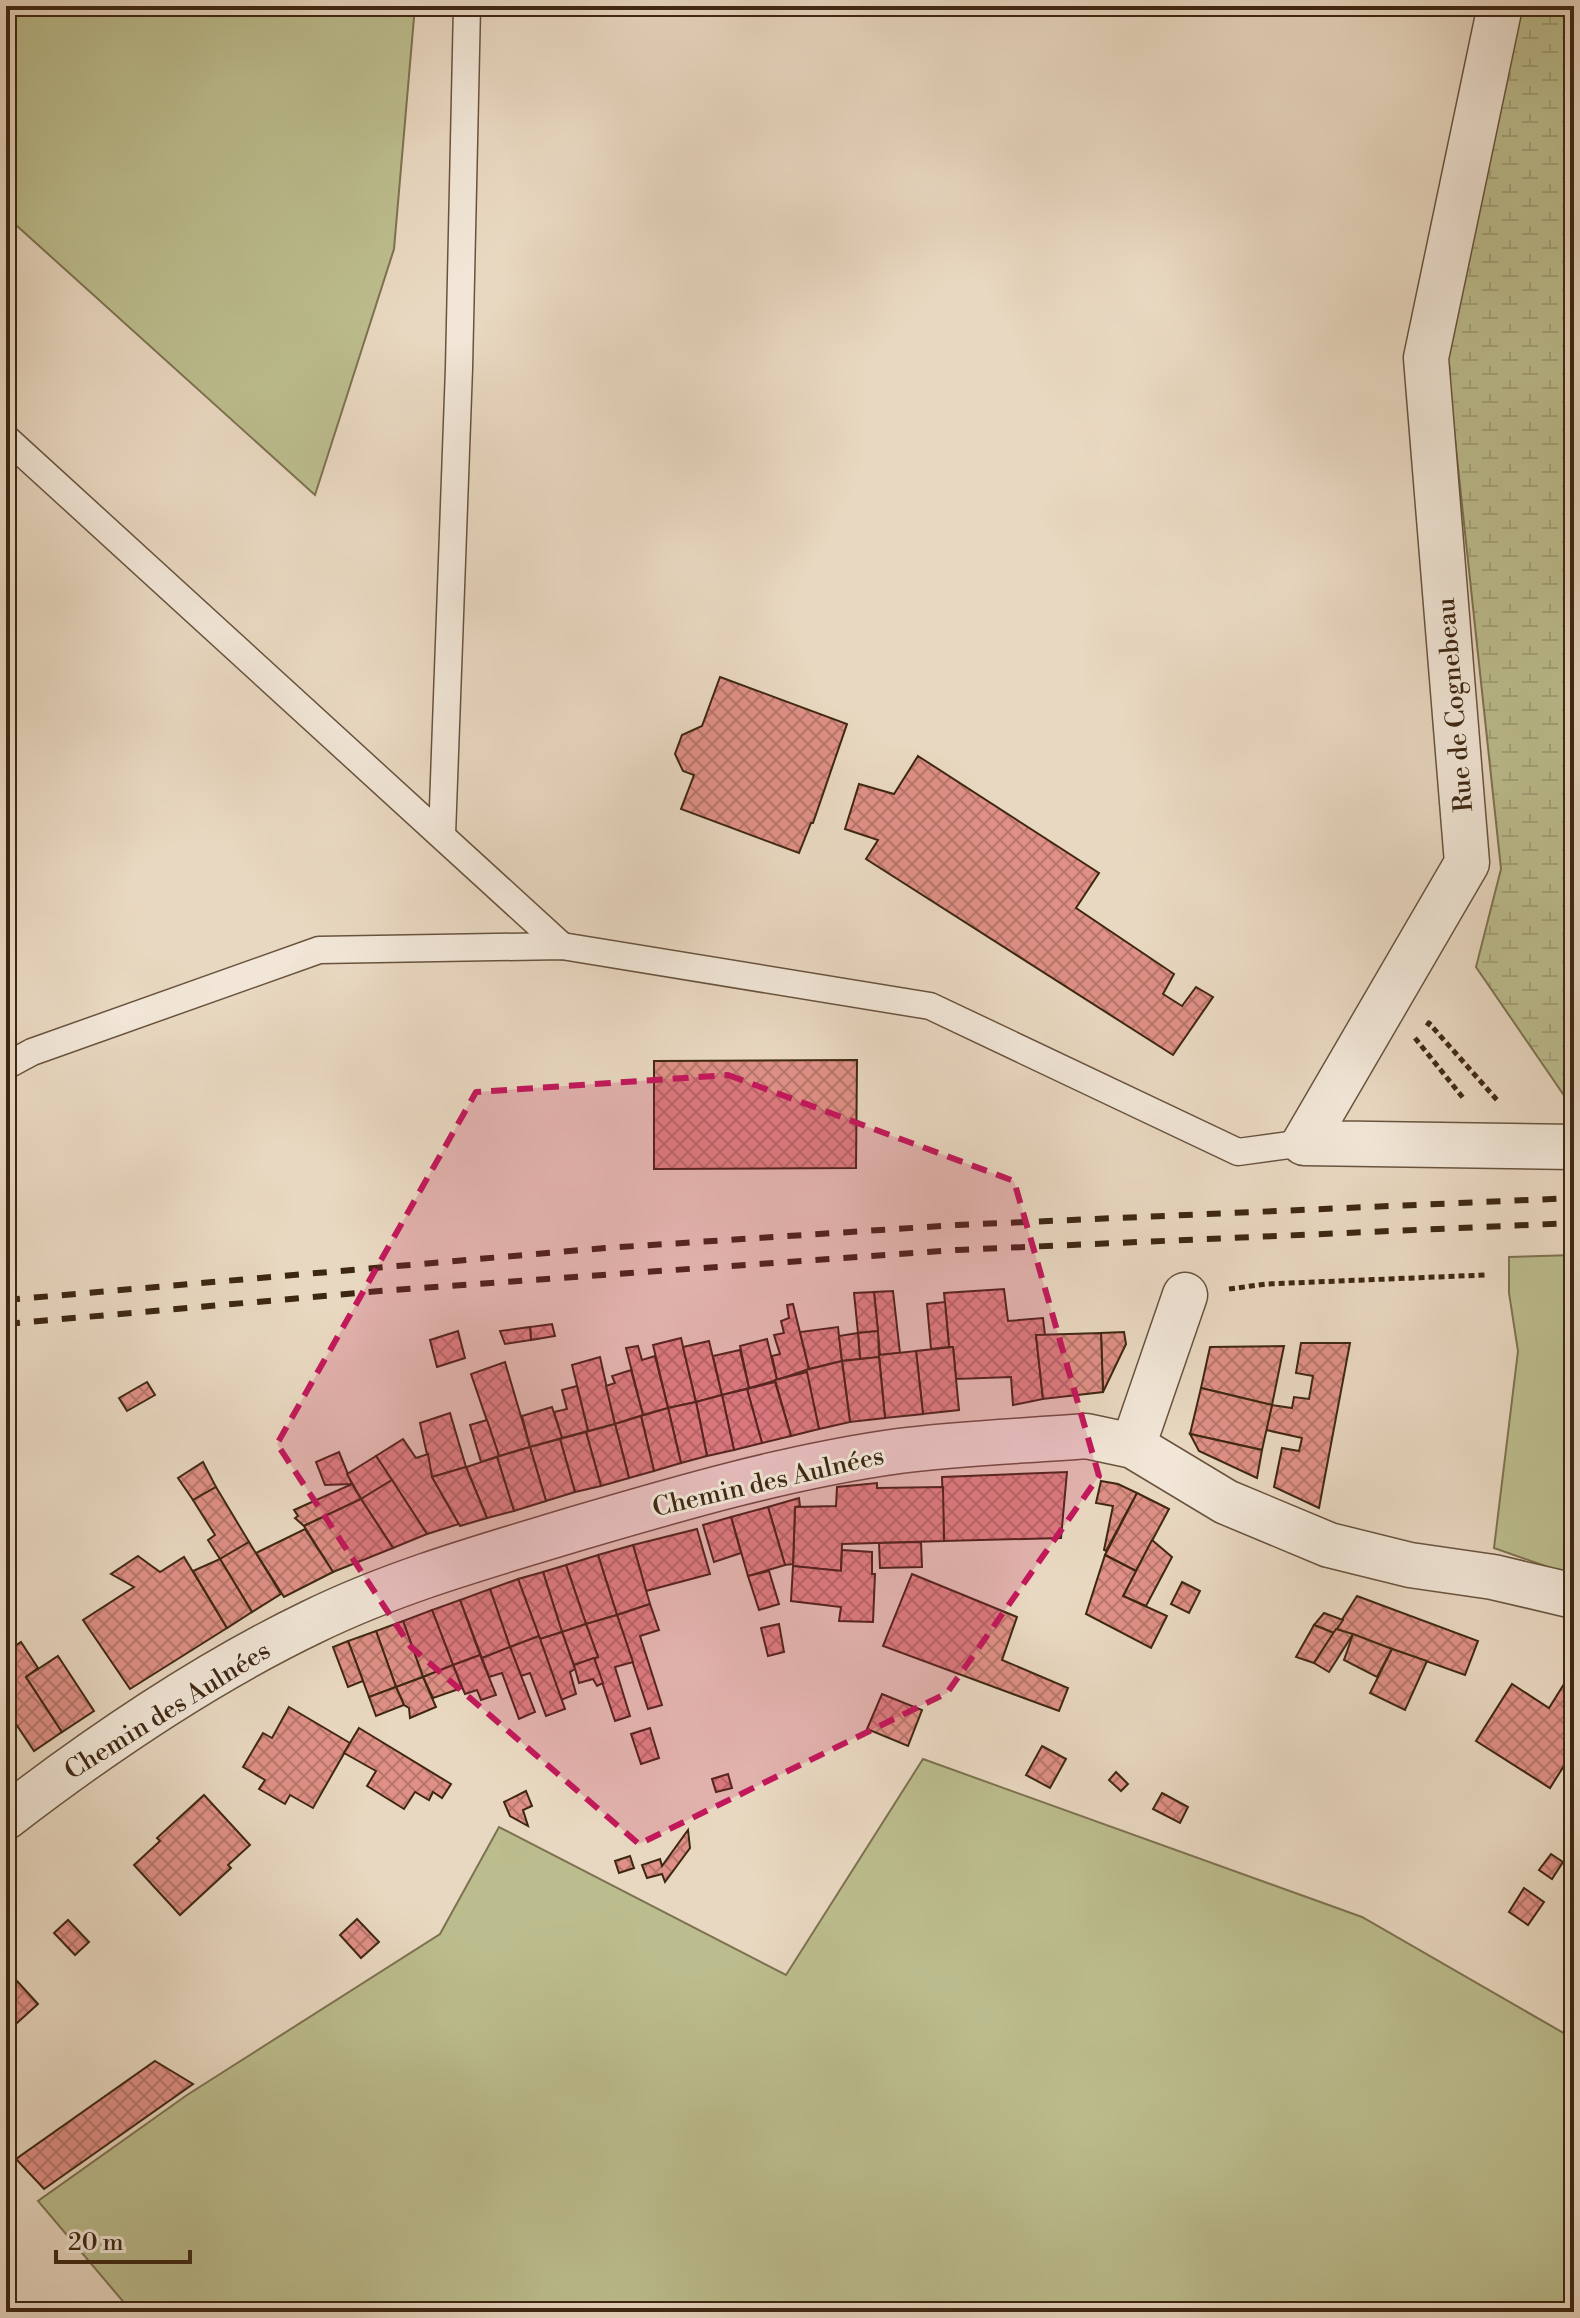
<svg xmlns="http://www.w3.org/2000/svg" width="1580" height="2318" font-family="'Libre Bodoni',serif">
  <defs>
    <pattern id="wetland-marsh" width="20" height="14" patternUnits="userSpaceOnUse" patternTransform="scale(2)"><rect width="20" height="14" fill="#bcbd8e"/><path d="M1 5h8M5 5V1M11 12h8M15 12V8" fill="none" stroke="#a3a279"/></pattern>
    <pattern id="building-cross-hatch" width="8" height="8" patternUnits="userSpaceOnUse" patternTransform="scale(2)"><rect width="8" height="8" fill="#e09086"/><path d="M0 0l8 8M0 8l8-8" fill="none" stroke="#b7766c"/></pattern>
  </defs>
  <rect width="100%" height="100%" fill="#e9d8c1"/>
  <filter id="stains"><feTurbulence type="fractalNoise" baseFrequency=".0025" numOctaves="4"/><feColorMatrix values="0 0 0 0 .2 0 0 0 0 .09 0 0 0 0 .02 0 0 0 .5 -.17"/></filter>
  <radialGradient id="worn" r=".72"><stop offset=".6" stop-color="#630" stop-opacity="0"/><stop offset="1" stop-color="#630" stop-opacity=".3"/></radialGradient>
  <g fill="#bcbd8e" stroke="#7d7250" stroke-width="2">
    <polygon points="6,6 415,6 394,249 315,495 6,216"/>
    <polygon points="1574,1255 1574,1576 1494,1548 1518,1351 1509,1293 1509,1257"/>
    <polygon points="923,1759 1362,1917 1574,2039 1574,2312 132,2312 38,2201 187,2095 440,1934 499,1827 786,1975"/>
  </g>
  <polygon fill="url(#wetland-marsh)" stroke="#7d7250" stroke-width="2" points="1517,6 1574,6 1574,1110 1476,967 1501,869 1446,355"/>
  <g fill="url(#building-cross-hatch)" stroke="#3e2712" stroke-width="2">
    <polygon points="720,677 847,724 813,823 811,823 799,853 681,809 694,775 683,771 675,754 682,735 702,726"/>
    <polygon points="918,756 1099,873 1076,908 1174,974 1163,994 1182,1006 1196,987 1213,997 1173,1055 866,859 878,840 845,829 859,784 894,794"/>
    <polygon points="857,1060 856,1168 654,1169 654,1061"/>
    <polygon points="1004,1289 1008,1321 1043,1318 1045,1335 1036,1335 1043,1399 1013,1405 1011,1377 956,1379 953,1347 949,1347 944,1293"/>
    <polygon points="893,1291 900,1353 880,1355 874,1292"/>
    <polygon points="874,1292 878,1331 858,1333 854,1293"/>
    <polygon points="945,1302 949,1347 931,1349 927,1304"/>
    <polygon points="793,1304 809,1369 777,1380 772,1356 780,1354 774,1335 784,1333 781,1321 789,1318 787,1305"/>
    <polygon points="552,1324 555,1336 531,1340 530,1327"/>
    <polygon points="530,1327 531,1340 505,1344 500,1331"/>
    <polygon points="838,1327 842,1361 809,1369 800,1332"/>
    <polygon points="458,1331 465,1358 437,1367 430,1340"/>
    <polygon points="878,1331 879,1357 860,1359 858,1333"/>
    <polygon points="1124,1332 1126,1344 1103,1392 1101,1333"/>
    <polygon points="858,1333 860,1359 842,1361 839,1336"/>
    <polygon points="1101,1333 1103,1392 1043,1399 1036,1335"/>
    <polygon points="681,1338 696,1402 668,1408 653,1345"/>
    <polygon points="767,1339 777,1380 749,1388 740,1346"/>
    <polygon points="709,1341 722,1395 696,1402 683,1347"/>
    <polygon points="1301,1343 1350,1343 1319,1508 1274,1487 1282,1448 1299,1451 1302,1438 1266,1430 1272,1405 1292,1408 1294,1397 1309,1399 1313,1376 1296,1373"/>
    <polygon points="638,1346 642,1360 655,1356 668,1408 643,1415 626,1348"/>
    <polygon points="1284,1346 1272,1405 1201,1388 1210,1347"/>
    <polygon points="953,1347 959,1410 923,1414 916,1351"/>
    <polygon points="740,1350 749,1388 722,1395 713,1356"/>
    <polygon points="916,1351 923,1414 885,1418 879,1355"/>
    <polygon points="600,1357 615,1424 588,1431 572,1365"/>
    <polygon points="879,1357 885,1418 850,1422 842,1361"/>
    <polygon points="842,1361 850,1422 819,1429 806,1370"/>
    <polygon points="505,1362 530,1447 499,1456 471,1374"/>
    <polygon points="631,1370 643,1415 615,1424 606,1386 615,1383 612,1376"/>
    <polygon points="807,1372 819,1429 791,1436 775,1380"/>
    <polygon points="147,1382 155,1395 127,1411 119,1398"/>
    <polygon points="775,1382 791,1436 762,1443 747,1389"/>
    <polygon points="577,1386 588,1431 562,1438 554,1412 567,1409 562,1390"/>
    <polygon points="1201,1388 1272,1405 1262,1450 1190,1434"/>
    <polygon points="747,1389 762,1443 734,1450 722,1395"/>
    <polygon points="722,1395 734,1450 707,1456 696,1402"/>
    <polygon points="696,1402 707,1456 681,1463 668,1408"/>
    <polygon points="552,1407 562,1438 530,1447 522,1416"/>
    <polygon points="668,1408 681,1463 654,1471 641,1416"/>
    <polygon points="450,1413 466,1467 432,1477 420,1423"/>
    <polygon points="641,1416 654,1471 629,1478 615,1424"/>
    <polygon points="487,1420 499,1456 481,1462 470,1425"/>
    <polygon points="615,1424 629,1478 601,1486 586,1432"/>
    <polygon points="586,1432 601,1486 575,1492 560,1439"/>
    <polygon points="1190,1434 1262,1450 1257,1478 1199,1451"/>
    <polygon points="403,1439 416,1458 428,1454 432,1477 459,1524 427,1534 376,1456"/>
    <polygon points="560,1439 575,1492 546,1501 530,1447"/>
    <polygon points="530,1447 546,1501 514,1511 497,1457"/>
    <polygon points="339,1452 352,1484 325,1485 316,1462"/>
    <polygon points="376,1456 392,1480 361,1499 347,1474"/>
    <polygon points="497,1457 514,1511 487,1518 466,1467"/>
    <polygon points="203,1462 216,1487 193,1500 178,1478"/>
    <polygon points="466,1467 487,1518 460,1526 432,1477"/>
    <polygon points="1067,1472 1061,1538 944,1541 942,1477"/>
    <polygon points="392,1480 427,1534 393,1548 361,1499"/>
    <polygon points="1101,1481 1118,1484 1137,1493 1106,1551 1104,1550 1113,1506 1096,1503"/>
    <polygon points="877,1483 877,1488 943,1487 944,1541 842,1544 841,1571 793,1566 795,1507 836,1506 837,1487"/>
    <polygon points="352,1484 361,1499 304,1526 295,1518 298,1516 294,1510"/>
    <polygon points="216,1487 249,1542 220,1559 208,1540 215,1535 193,1500"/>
    <polygon points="1137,1493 1169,1509 1136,1571 1105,1555"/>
    <polygon points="799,1498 800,1506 795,1507 793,1564 785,1565 768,1507"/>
    <polygon points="361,1499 393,1548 333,1572 304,1526"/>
    <polygon points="768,1507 785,1565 748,1576 731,1517"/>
    <polygon points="731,1517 741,1553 714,1562 703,1525"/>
    <polygon points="305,1529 333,1572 284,1597 256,1553"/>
    <polygon points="697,1529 710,1574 646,1591 633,1545"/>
    <polygon points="1152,1540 1172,1557 1146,1606 1123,1596"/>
    <polygon points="249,1542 281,1594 252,1612 220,1559"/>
    <polygon points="921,1542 922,1567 880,1568 879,1543"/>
    <polygon points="633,1545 650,1604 617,1615 598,1555"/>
    <polygon points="842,1550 872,1552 872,1574 875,1574 873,1622 839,1621 841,1607 791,1601 793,1566 841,1571"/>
    <polygon points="598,1555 617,1615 586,1624 566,1565"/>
    <polygon points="1105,1555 1136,1571 1123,1596 1167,1616 1151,1648 1086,1614"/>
    <polygon points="138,1556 160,1572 184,1557 227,1628 130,1689 83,1620 134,1587 111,1574"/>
    <polygon points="220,1559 252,1612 227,1628 193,1571"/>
    <polygon points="566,1565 586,1624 562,1632 543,1572"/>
    <polygon points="769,1571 779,1604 759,1610 748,1576"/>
    <polygon points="543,1572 562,1632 540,1639 518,1579"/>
    <polygon points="912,1574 1017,1617 1002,1660 1068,1688 1059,1711 883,1646"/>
    <polygon points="518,1579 539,1636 510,1647 490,1589"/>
    <polygon points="1182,1582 1200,1591 1189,1613 1171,1604"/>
    <polygon points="490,1589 510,1647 482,1658 460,1600"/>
    <polygon points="1357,1596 1478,1641 1465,1675 1336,1629"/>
    <polygon points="460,1600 480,1655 453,1665 432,1610"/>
    <polygon points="650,1604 659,1630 640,1636 662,1705 648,1709 617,1615"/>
    <polygon points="432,1610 453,1665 423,1677 403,1621"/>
    <polygon points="1324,1613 1343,1620 1334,1633 1314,1625"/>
    <polygon points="617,1615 633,1662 615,1667 630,1716 615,1721 594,1658 598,1657 586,1624"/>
    <polygon points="403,1621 423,1677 396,1687 376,1631"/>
    <polygon points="586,1624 598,1657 574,1665 562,1632"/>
    <polygon points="779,1624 784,1652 768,1656 761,1628"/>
    <polygon points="1314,1625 1334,1633 1314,1663 1296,1657"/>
    <polygon points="1336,1629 1353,1634 1329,1672 1314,1663"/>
    <polygon points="376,1631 396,1687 369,1697 348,1641"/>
    <polygon points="562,1632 575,1669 570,1672 576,1694 561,1700 540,1639"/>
    <polygon points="1353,1634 1392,1649 1377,1677 1344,1660"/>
    <polygon points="539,1636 565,1709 546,1716 530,1673 521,1676 510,1647"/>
    <polygon points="348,1641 363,1681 348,1687 333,1647"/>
    <polygon points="21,1642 38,1668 26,1677 62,1732 34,1751 6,1709 6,1652"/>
    <polygon points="510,1647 535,1712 519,1719 502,1673 489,1677 482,1658"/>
    <polygon points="1392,1649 1427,1661 1405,1710 1370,1693"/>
    <polygon points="480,1655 496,1695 481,1700 477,1690 465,1694 453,1665"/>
    <polygon points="58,1656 94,1711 62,1732 26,1677"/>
    <polygon points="594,1658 603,1683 597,1686 593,1679 579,1683 574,1665"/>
    <polygon points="453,1665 462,1688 433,1698 423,1677"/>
    <polygon points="1574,1668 1574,1750 1550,1788 1476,1741 1512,1684 1549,1708"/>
    <polygon points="423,1677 436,1707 410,1718 409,1708 404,1705 396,1687"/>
    <polygon points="396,1687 404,1705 376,1716 369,1697"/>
    <polygon points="882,1694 922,1710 908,1746 867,1729"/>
    <polygon points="289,1707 350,1743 313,1808 290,1795 285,1804 259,1789 265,1780 243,1767 263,1733 272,1738"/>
    <polygon points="359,1728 451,1784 442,1798 433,1792 429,1800 415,1792 404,1809 367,1786 376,1771 344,1753"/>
    <polygon points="650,1728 659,1758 641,1764 631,1734"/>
    <polygon points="1042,1746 1066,1759 1050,1788 1026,1775"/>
    <polygon points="1116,1772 1128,1784 1121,1791 1109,1780"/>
    <polygon points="728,1774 732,1788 716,1792 712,1779"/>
    <polygon points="526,1791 532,1806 523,1810 528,1826 510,1816 504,1802"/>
    <polygon points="1162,1793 1188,1807 1180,1823 1153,1809"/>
    <polygon points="204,1795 250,1845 228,1865 231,1868 180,1915 134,1865 160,1841 157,1838"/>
    <polygon points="688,1830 690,1848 665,1882 662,1874 647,1878 642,1865 660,1859 662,1866"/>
    <polygon points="1551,1854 1563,1862 1552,1879 1539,1870"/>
    <polygon points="630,1856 634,1868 619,1873 615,1861"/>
    <polygon points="1524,1888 1544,1902 1528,1925 1509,1912"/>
    <polygon points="357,1919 379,1942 361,1958 340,1935"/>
    <polygon points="68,1920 89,1942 75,1955 54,1933"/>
    <polygon points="6,1969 38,2004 6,2033"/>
    <polygon points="155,2061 193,2084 44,2189 16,2159"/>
  </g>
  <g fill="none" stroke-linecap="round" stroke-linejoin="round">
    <defs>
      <g id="service">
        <polyline points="6,438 562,946"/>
        <polyline points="442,835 459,368 467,6"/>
        <polyline points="6,1066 32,1052 319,950 562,946 930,1006 1238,1152 1304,1143"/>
      </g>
      <g id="minor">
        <polyline points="1500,6 1426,358 1467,863 1304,1143 1574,1147"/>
        <polyline points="1133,1446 1185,1295"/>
        <path d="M6 1817C101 1744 204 1674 312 1622 396 1581 486 1556 575 1529 680 1498 790 1466 899 1451 961 1443 1024 1441 1086 1436L1133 1446 1226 1502 1329 1545 1410 1565 1493 1577 1574 1596"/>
      </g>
    </defs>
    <use href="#service" stroke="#69533e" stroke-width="29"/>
    <use href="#minor" stroke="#69533e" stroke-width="47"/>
    <g stroke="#3e2712" stroke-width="5" stroke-dasharray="6 4" stroke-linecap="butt">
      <polyline points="1427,1026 1429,1023 1497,1100"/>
      <polyline points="1415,1038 1464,1099"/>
      <polyline points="1229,1289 1266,1284 1485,1275"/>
    </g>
    <use href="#service" stroke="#f1e6d7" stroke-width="26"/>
    <use href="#minor" stroke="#f1e6d7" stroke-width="44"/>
    <g stroke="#3e2712" stroke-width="6" stroke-dasharray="14 14" stroke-linecap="butt">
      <polyline points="6,1300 605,1248 957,1225 1574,1198"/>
      <polyline points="6,1324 392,1290 956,1250 1574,1223"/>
    </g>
  </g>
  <path fill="#c2185b" fill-opacity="0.2" stroke="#c2185b" stroke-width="6" stroke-dasharray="16 10" stroke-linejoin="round" d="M728 1075 1014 1181 1099 1476 947 1693 639 1844 411 1647 277 1444 476 1092Z"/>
  <g text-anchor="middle" stroke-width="6" stroke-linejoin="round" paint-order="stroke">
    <g font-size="26" fill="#3e2712" stroke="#f1e6d7">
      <text transform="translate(1454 705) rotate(-95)" y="9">Rue de Cognebeau</text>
      <text transform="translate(768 1481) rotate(-13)" y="9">Chemin des Aulnées</text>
      <text transform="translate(167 1710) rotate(-32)" y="9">Chemin des Aulnées</text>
    </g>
  </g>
  <rect width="1580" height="2318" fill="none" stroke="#e9d8c1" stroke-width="32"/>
  <rect x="8" y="8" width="1564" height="2302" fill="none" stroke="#3e2712" stroke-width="4"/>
  <rect x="16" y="16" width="1548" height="2286" fill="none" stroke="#3e2712" stroke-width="2"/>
  <path d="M56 2250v12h134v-12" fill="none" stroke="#3e2712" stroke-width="4"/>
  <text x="68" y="2250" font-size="24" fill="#3e2712" stroke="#f1e6d7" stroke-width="6" paint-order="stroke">20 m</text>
  <rect width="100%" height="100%" filter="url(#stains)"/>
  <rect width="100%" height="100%" fill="url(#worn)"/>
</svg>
